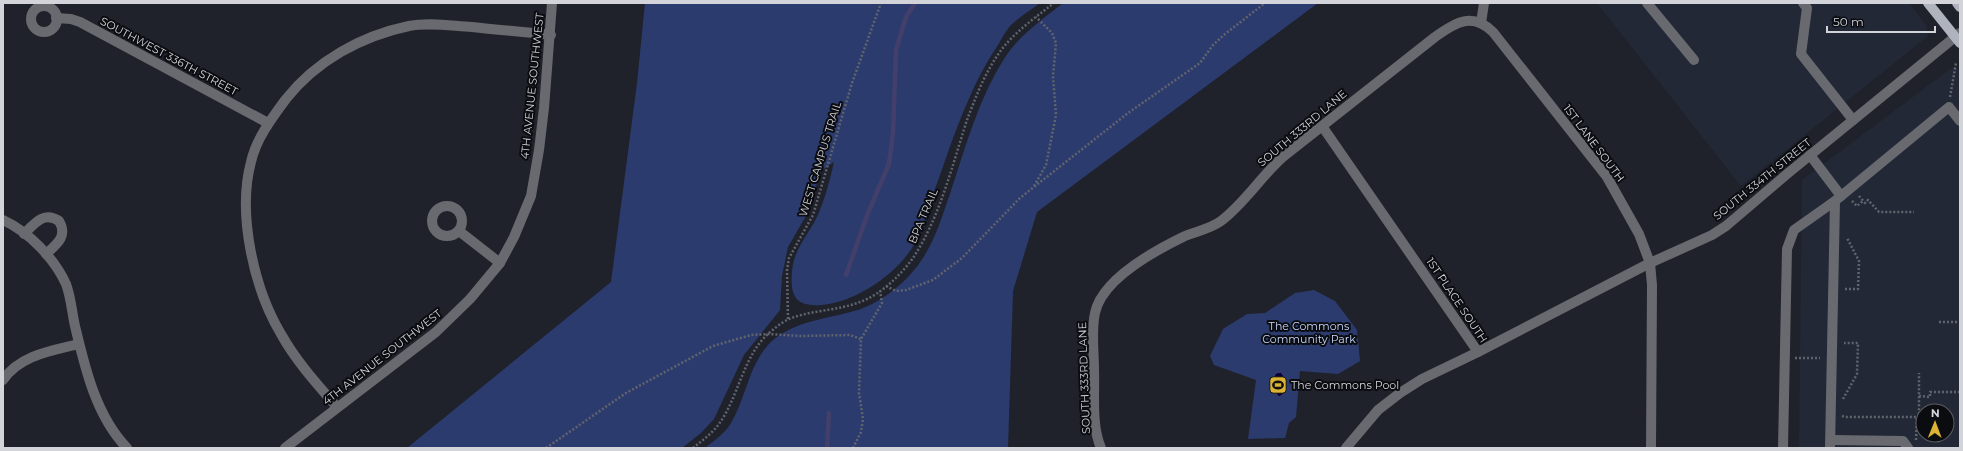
<svg xmlns="http://www.w3.org/2000/svg" width="1963" height="451" font-family="Montserrat,sans-serif">
  <rect width="100%" height="100%" fill="#1f222b"/>
  <g fill="#232837" fill-rule="evenodd">
    <polygon points="1597,3 1909,3 1926,25 1928,36 1741,186"/>
    <path d="M1953 67 1960 70V448H1799L1802 180ZM1923 411H1947V435H1923Z"/>
  </g>
  <g fill="#2c3b6e">
    <path d="M645 3H1040C1031 10 1019 17 1011 25 1005 31 1001 41 996 48 967 92 951 145 933 195 926 213 923 232 912 248 894 276 855 302 822 305 795 307 790 296 792 271 794 249 808 235 817 217 825 199 830 180 834 162L821 171 807 214 788 247 782 276 780 310 744 355 714 419 701 433 682 448H407L611 282 637 83Z"/>
    <path d="M1063 3H1318L1037 212 1013 291 1008 448H705C714 441 725 433 731 423 746 398 749 363 771 342 795 320 828 319 858 310 883 302 909 280 923 258 936 238 942 216 950 194 965 149 978 100 1004 59 1018 36 1042 20 1063 3Z"/>
    <polygon points="1314,290 1335,301 1357,330 1360,361 1338,374 1300,371 1296,417 1289,423 1285,438 1248,439 1256,380 1214,365 1210,356 1223,329 1247,314 1265,313 1295,293"/>
  </g>
  <polygon fill="#04003a" stroke="#42406a" points="1281,372 1285,378 1283,384 1285,393 1279,397 1274,391 1273,378 1276,373"/>
  <g fill="none" stroke-linecap="round" stroke-linejoin="round">
    <g stroke="#42406a" stroke-width="4.5">
      <polyline points="846,275 868,213 889,164 893,133 896,50 906,17 915,3"/>
      <polyline points="827,448 829,413"/>
    </g>
    <g stroke="#61646c" stroke-width="2.5" stroke-dasharray="2 2" stroke-linecap="butt">
      <polyline points="1950,97 1956,63"/>
      <polyline points="1034,186 1046,165 1056,115 1053,76 1056,43 1052,33 1036,17"/>
      <polyline points="1859,196 1865,203 1868,200 1879,212 1914,212"/>
      <polyline points="1852,201 1857,206 1863,201"/>
      <polyline points="886,286 896,291 906,290 933,280 962,258 1020,198 1128,113 1200,63 1213,45 1225,34 1265,3"/>
      <polyline points="1845,289 1858,289 1859,261 1847,238"/>
      <polyline points="788,319 787,270 789,258 813,215 852,83 881,3"/>
      <polyline points="1939,322 1960,322"/>
      <polyline points="1795,358 1820,358"/>
      <polyline points="1919,396 1930,397 1930,392 1960,392"/>
      <polyline points="1843,399 1857,374 1858,343 1844,343"/>
      <polyline points="1842,416 1845,417 1919,417 1919,373"/>
      <polyline points="1916,440 1917,417"/>
      <polyline points="546,448 626,393 713,346 751,335 768,334 800,336 850,335 861,339"/>
      <path d="M693 448C703 440 714 432 721 421 739 394 744 355 769 333 774 329 782 322 789 319 811 310 837 311 860 302 880 295 900 276 913 258 940 217 952 166 967 120 976 96 986 70 1002 49 1016 31 1036 17 1054 3"/>
      <polyline points="853,448 861,432 863,419 859,393 861,339 882,303 880,291"/>
    </g>
    <g stroke="#696a6f" stroke-width="10">
      <polyline points="1647,3 1694,60"/>
      <polyline points="1803,3 1807,8 1801,54 1853,120"/>
      <circle cx="44" cy="19" r="13"/>
      <polyline points="56,18 71,19 80,22 268,123"/>
      <polyline points="1481,23 1484,3"/>
      <polyline points="1322,126 1478,352"/>
      <polyline points="1810,155 1841,196"/>
      <circle cx="447" cy="221" r="15"/>
      <path d="M3 220C29 232 54 258 66 284 71 297 72 313 75 326 85 368 96 416 127 448"/>
      <polyline points="459,231 500,263"/>
      <path d="M24 234C35 223 44 211 59 221 68 236 57 244 46 254"/>
      <path d="M3 380C20 355 51 351 79 344"/>
      <path d="M337 407C317 384 296 361 281 334 254 289 237 214 251 162 256 139 272 118 286 99 316 61 361 36 409 26 429 22 452 26 472 27 499 30 525 32 551 35"/>
      <polyline points="1831,440 1903,441 1908,448"/>
      <polyline points="285,448 436,332 470,299 500,263 514,237 531,196 539,150 544,108 552,3"/>
      <path d="M1101 448C1091 425 1095 394 1094 370 1094 351 1091 331 1095 313 1102 279 1156 250 1185 236 1197 231 1210 229 1221 221 1245 203 1261 176 1284 156L1435 37C1456 22 1472 12 1493 32L1607 177 1639 234 1650 263 1652 285 1651 448"/>
      <polyline points="1346,448 1378,410 1400,393 1422,379 1478,352 1650,263 1712,235 1726,226 1787,174 1960,33"/>
      <polyline points="1783,448 1787,249 1794,230 1835,201"/>
      <polyline points="1830,448 1835,201 1949,107 1960,121"/>
    </g>
    <g stroke="#afb3bd" stroke-width="10">
      <polyline points="1928,3 1960,43"/>
      <polyline points="1957,3 1960,7"/>
    </g>
  </g>
  <defs>
    <symbol id="stadium-square" viewBox="-11 -11 22 22"><rect x="-9" y="-9" width="18" height="18" rx="4" fill="#dbb233" stroke="#0a0c10"/><path d="M0-5a6.5 5 0 1 0 0 10a6.5 5 0 1 0 0-10ZM-3.5-1.8h7v3.6h-7Z" fill="#111"/></symbol>
  </defs>
  <g fill-rule="evenodd">
    <use href="#stadium-square" x="1268" y="375" width="20" height="20"/>
  </g>
  <g text-anchor="middle" stroke-width="4" stroke-linejoin="round" paint-order="stroke">
    <g font-size="11" fill="#d2d4da" stroke="#0a0c10">
      <text transform="translate(169 56) rotate(28)" y="4">SOUTHWEST 336TH STREET</text>
      <text transform="translate(532 86) rotate(-84)" y="4">4TH AVENUE SOUTHWEST</text>
      <text transform="translate(1302 128) rotate(-40)" y="4">SOUTH 333RD LANE</text>
      <text transform="translate(1594 143) rotate(53)" y="4">1ST LANE SOUTH</text>
      <text transform="translate(820 159) rotate(-73)" y="4">WEST CAMPUS TRAIL</text>
      <text transform="translate(1762 179) rotate(-39)" y="4">SOUTH 334TH STREET</text>
      <text transform="translate(923 216) rotate(-67)" y="4">BPA TRAIL</text>
      <text transform="translate(1457 300) rotate(56)" y="4">1ST PLACE SOUTH</text>
      <text transform="translate(382 357) rotate(-38)" y="4">4TH AVENUE SOUTHWEST</text>
      <text transform="translate(1084 378) rotate(-92)" y="4">SOUTH 333RD LANE</text>
    </g>
    <g font-size="11" fill="#c9d6fd" stroke="#0a0c10">
      <text x="1309" y="330">The Commons<tspan x="1309" dy="13">Community Park</tspan></text>
    </g>
    <g font-size="11" fill="#d2d4da" stroke="#0a0c10" text-anchor="start">
      <text x="1291" y="389">The Commons Pool</text>
    </g>
  </g>
  <rect width="1963" height="451" fill="none" stroke="#d2d4da" stroke-width="8"/>
  <g transform="translate(1935 423) rotate(1)"><circle r="19" fill="#0a0c10" stroke="#5a5c61"/>
  <path d="M0-3L7 15L0 10L-7 15Z" fill="#dbb233"/>
  <text y="-6" font-size="11" font-weight="bold" text-anchor="middle" fill="#d2d4da">N</text>
  </g>
  <path d="M1827 26v6h108v-6" fill="none" stroke="#d2d4da" stroke-width="2"/>
  <text x="1833" y="26" font-size="12" fill="#d2d4da" stroke="#0a0c10" stroke-width="3" paint-order="stroke">50 m</text>
</svg>
